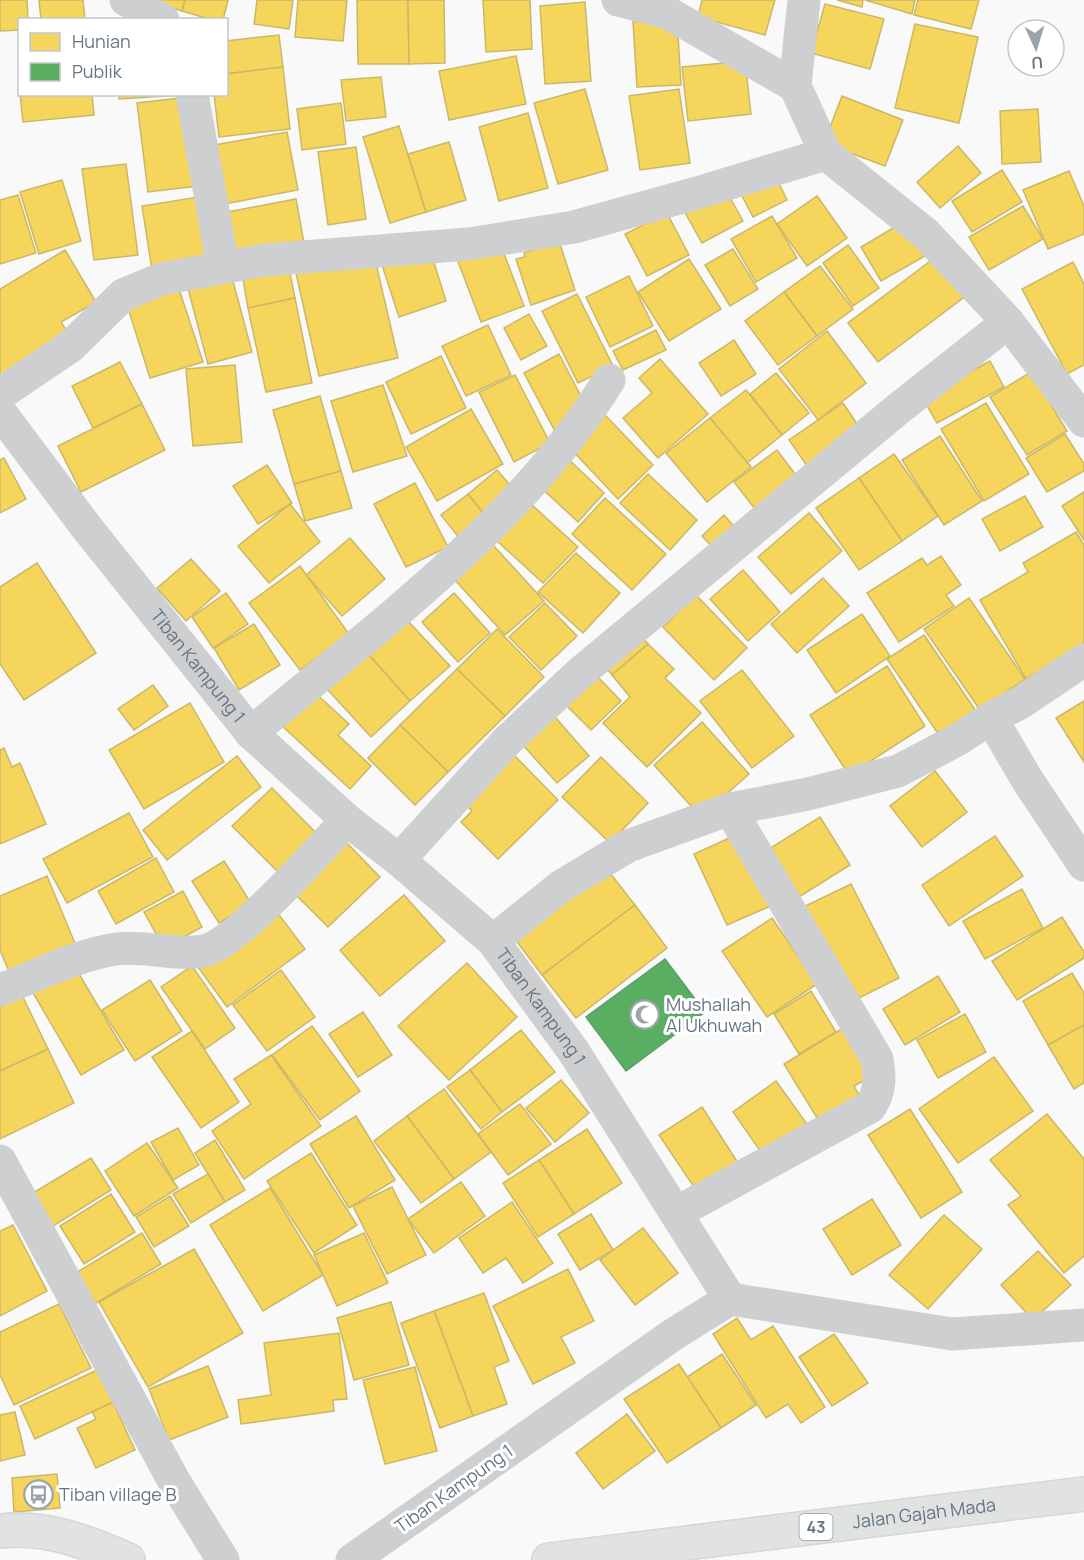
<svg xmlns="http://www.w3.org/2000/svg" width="1084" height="1560" font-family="Manrope,sans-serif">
  <rect width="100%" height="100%" fill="#f9f9f9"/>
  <g fill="#f6d55c" stroke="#cab868" stroke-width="1.5">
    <polygon points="0,0 27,0 28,20 20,20 20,30 0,31"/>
    <polygon points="39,0 83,0 85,20 41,20"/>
    <polygon points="146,0 185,0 182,11"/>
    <polygon points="185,0 228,0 223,20 212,20 182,11"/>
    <polygon points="257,0 293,0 289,29 254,24"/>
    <polygon points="298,0 347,0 343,41 295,37"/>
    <polygon points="357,0 408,0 409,64 358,64"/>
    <polygon points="408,0 444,0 445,63 409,64"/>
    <polygon points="483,0 530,0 532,49 486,52"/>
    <polygon points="702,0 775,0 765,35 698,17"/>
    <polygon points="837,0 863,0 862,7"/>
    <polygon points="865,0 915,0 912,14"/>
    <polygon points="918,0 979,0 971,29 914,15"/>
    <polygon points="585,2 591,81 545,84 540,6"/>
    <polygon points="825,4 884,19 870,69 811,53"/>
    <polygon points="677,19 681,85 637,87 633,22"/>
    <polygon points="915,24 978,37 959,123 895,108"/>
    <polygon points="279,35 283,67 226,74 226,41"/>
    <polygon points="516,56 526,104 449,120 439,71"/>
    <polygon points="745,61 751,114 688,121 682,67"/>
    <polygon points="283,67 290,129 219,137 214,94 226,94 226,74"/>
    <polygon points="381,77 386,117 346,121 341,80"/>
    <polygon points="585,89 608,170 558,184 534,103"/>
    <polygon points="679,89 690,163 640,170 629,96"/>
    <polygon points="20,94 92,94 94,115 23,122"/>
    <polygon points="119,94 182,94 182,95 119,99"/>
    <polygon points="842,96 903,120 885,166 824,143"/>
    <polygon points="188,97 198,186 148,192 137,103"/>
    <polygon points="341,103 346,144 302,150 297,109"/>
    <polygon points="1038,109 1041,162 1002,164 1000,111"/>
    <polygon points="528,113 548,188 499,201 479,127"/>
    <polygon points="399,126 426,212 390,223 363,137"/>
    <polygon points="287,132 298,190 219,205 208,146"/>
    <polygon points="449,142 466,200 426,212 408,154"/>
    <polygon points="958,146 981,173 940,208 917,182"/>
    <polygon points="356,147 366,219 328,225 318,152"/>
    <polygon points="126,164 138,255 94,260 82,169"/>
    <polygon points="1002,170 1022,202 972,232 952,201"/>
    <polygon points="1069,171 1084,206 1084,234 1048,249 1023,190"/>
    <polygon points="774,173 787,200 753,217 739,190"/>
    <polygon points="62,180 81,241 39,254 20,192"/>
    <polygon points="724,187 743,221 702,243 683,209"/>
    <polygon points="18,195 36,253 0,264 0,200"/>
    <polygon points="817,196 847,238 807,266 777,224"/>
    <polygon points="198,197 209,261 152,270 142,206"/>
    <polygon points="296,199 304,243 235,255 227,212"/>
    <polygon points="1023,206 1043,239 989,270 969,237"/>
    <polygon points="667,213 689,255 647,276 625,234"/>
    <polygon points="772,216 797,258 756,282 731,239"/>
    <polygon points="905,221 925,256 881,281 861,247"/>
    <polygon points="559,241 575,290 531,305 516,259 525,257 524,253"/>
    <polygon points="500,243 524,306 481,322 457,259"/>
    <polygon points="848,245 879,288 853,306 823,263"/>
    <polygon points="733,249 758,289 730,306 705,265"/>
    <polygon points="65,250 96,302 61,322 71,338 0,380 0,289"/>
    <polygon points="430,250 446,301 399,317 382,265"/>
    <polygon points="374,255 398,358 319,376 296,273"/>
    <polygon points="937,256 967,295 878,362 848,323"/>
    <polygon points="689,259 721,309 669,341 638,292"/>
    <polygon points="1073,262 1084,284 1084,365 1067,374 1022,289"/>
    <polygon points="288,263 295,298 248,308 242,273"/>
    <polygon points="820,266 853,309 817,336 784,292"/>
    <polygon points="230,270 252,352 208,364 186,281"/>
    <polygon points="629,276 653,326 610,347 586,297"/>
    <polygon points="179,289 203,362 150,378 127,305"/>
    <polygon points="784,292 817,336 778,365 745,321"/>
    <polygon points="577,294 613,366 578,383 542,311"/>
    <polygon points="295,298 312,383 266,392 248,308"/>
    <polygon points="529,314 547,346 521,360 504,328"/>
    <polygon points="488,325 511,375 466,396 442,346"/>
    <polygon points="656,330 666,350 623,370 613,351"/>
    <polygon points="827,331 866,383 818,420 779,369"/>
    <polygon points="734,340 756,374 721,396 699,363"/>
    <polygon points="559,354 587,408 556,433 524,373"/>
    <polygon points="441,356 466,408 411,434 386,382"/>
    <polygon points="660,359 708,414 658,458 623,418 652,393 639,378"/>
    <polygon points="990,361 1004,387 937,423 922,397"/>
    <polygon points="120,362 142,404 93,428 72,386"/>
    <polygon points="235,365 242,442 193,446 186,369"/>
    <polygon points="1031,372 1067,431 1027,455 990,397"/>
    <polygon points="776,373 809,413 782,435 750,394"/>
    <polygon points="515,375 550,443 514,462 479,392"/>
    <polygon points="383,385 407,456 353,472 331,401"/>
    <polygon points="746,390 782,435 747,463 710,418"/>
    <polygon points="320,396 341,471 294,484 273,410"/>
    <polygon points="843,403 864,434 810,470 789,440"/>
    <polygon points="986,403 1029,474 984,501 941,429"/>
    <polygon points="142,404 165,450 81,492 58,446"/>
    <polygon points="471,409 503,464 437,501 406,447"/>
    <polygon points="605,415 653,465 618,499 570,448"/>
    <polygon points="710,418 751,467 707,502 666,453"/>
    <polygon points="1065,434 1084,464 1084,471 1047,492 1026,458"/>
    <polygon points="940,436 982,501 944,525 902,460"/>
    <polygon points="777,450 805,487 762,518 734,482"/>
    <polygon points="563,454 604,493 578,522 536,483"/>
    <polygon points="894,454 938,516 902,541 859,478"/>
    <polygon points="4,458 26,499 0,513 0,460"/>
    <polygon points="267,465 292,503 258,524 233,486"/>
    <polygon points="497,470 517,493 487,518 468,494"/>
    <polygon points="341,471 352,508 305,521 294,484"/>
    <polygon points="648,474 697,520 670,550 620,503"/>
    <polygon points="859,478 902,541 859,570 816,508"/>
    <polygon points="415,483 448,547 406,567 374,504"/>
    <polygon points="1084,492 1084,540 1062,506"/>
    <polygon points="468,494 487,518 460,539 441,515"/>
    <polygon points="1025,496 1043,527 1000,551 982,519"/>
    <polygon points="605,498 666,554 632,590 572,534"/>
    <polygon points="290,504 320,542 269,583 238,546"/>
    <polygon points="532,505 578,547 543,583 497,541"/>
    <polygon points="809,513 842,551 791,594 758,557"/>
    <polygon points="724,515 739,532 716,551 702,536"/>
    <polygon points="1076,532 1084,545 1084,644 1026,679 980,600 1028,572 1023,563"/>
    <polygon points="350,538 385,579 342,616 306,575"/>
    <polygon points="493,545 544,601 505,635 454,579"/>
    <polygon points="576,553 620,593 583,633 538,592"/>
    <polygon points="941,556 961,585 946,595 954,606 899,642 867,593 922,558 927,565"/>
    <polygon points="191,559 220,591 186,621 157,588"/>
    <polygon points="37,563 96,653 24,700 0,664 0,587"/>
    <polygon points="300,566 349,634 300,670 249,603"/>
    <polygon points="743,570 780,612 748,641 710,599"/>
    <polygon points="823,578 849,606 797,653 771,624"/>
    <polygon points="226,593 248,624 213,648 192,617"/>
    <polygon points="454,593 490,633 458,662 422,622"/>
    <polygon points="696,595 747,648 714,680 663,627"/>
    <polygon points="969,598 1025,679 980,710 924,629"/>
    <polygon points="545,603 577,636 541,670 509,637"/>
    <polygon points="862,614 890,656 836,693 807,650"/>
    <polygon points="406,619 450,666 410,701 368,654"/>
    <polygon points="254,624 280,665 239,690 214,648"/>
    <polygon points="497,629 544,677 505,716 457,669"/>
    <polygon points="638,633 648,644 612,675 602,663"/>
    <polygon points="924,635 976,711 939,735 887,659"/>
    <polygon points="648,644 674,669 665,678 701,713 647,767 603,723 630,697 612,675"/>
    <polygon points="368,654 410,701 371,737 328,690"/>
    <polygon points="887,666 925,726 849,775 810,715"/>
    <polygon points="457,669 505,716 448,772 400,725"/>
    <polygon points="742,670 794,736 752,768 700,701"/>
    <polygon points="593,672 621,701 591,730 563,702"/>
    <polygon points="153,685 168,706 134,730 118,709"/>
    <polygon points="311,689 349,724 338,735 371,766 350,789 279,723"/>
    <polygon points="1084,701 1084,762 1056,718"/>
    <polygon points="190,703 224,762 144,809 109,750"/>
    <polygon points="555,717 589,756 557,783 523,745"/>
    <polygon points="702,722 749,774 701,817 654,765"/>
    <polygon points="400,725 448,772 415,805 368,758"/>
    <polygon points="4,748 12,767 20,763 46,824 0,844 0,750"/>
    <polygon points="512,753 558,800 498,859 461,822 472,811 463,802"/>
    <polygon points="237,756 261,787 167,860 143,830"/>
    <polygon points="601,757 648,803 610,843 562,797"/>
    <polygon points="935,771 967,812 922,847 890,806"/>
    <polygon points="272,788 318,835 279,873 232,826"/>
    <polygon points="129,813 153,857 67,903 43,859"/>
    <polygon points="820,817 850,865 791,902 761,854"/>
    <polygon points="740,833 773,905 727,925 694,854"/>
    <polygon points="995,836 1023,876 949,926 922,885"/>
    <polygon points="342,838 380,877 328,927 290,889"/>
    <polygon points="156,858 174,892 116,924 98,891"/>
    <polygon points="224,861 251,903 219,923 192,881"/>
    <polygon points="603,864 635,905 542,975 511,934"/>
    <polygon points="47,876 77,948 11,976 0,950 0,896"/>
    <polygon points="851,884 899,978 845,1005 797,910"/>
    <polygon points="1022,889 1043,928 985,959 963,921"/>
    <polygon points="183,891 202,927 164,948 144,912"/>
    <polygon points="404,895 445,941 380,996 340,950"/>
    <polygon points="635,905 667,948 576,1018 542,975"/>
    <polygon points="273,907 305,949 227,1007 195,963"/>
    <polygon points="1062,917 1084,952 1084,958 1017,1000 992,961"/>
    <polygon points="772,918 817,984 767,1017 722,951"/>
    <polygon points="467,963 517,1017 449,1080 398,1026"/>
    <polygon points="192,966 235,1028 205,1049 161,987"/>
    <polygon points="75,967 124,1050 81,1075 32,991"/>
    <polygon points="281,970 315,1017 267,1051 233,1005"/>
    <polygon points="1072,973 1084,993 1084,1025 1048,1045 1023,1001"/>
    <polygon points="938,976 960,1012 905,1045 883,1009"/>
    <polygon points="150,980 182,1031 135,1061 102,1010"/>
    <polygon points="811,991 836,1032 799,1054 774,1014"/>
    <polygon points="21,993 48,1049 0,1071 0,1004"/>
    <polygon points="363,1012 392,1055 358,1077 329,1034"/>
    <polygon points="965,1014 986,1052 938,1078 917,1040"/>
    <polygon points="1084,1025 1084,1083 1074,1089 1048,1045"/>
    <polygon points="312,1026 360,1091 320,1120 272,1055"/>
    <polygon points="843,1028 872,1076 854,1086 863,1102 822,1126 784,1064"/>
    <polygon points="521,1030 555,1072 502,1112 470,1070"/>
    <polygon points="192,1031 239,1102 201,1128 152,1057"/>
    <polygon points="48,1049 74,1103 0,1139 0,1071"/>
    <polygon points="271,1055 321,1126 244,1179 212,1131 251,1104 234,1079"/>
    <polygon points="994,1057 1033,1111 958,1163 919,1109"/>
    <polygon points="470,1070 502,1112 481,1129 447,1087"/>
    <polygon points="561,1080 589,1113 555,1142 526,1108"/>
    <polygon points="776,1081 812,1131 768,1162 733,1112"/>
    <polygon points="444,1089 491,1152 454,1179 407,1116"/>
    <polygon points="520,1104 551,1144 508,1175 478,1134"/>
    <polygon points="702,1107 740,1166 698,1193 659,1135"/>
    <polygon points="910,1109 962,1192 921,1218 868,1135"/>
    <polygon points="1047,1114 1084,1159 1084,1256 1064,1273 1008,1205 1021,1196 990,1160"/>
    <polygon points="356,1116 395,1180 349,1208 310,1144"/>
    <polygon points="407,1116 454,1179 421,1203 374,1141"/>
    <polygon points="178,1128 199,1165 173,1180 151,1142"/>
    <polygon points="587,1129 622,1183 574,1214 539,1160"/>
    <polygon points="215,1140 245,1190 225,1202 195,1153"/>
    <polygon points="147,1143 178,1188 134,1216 105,1171"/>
    <polygon points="311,1153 357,1225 314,1253 267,1181"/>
    <polygon points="91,1158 111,1190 53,1226 33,1193"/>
    <polygon points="539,1160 574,1214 538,1237 503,1183"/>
    <polygon points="208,1174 225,1202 191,1223 173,1194"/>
    <polygon points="461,1182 485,1216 434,1253 408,1219"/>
    <polygon points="392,1187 426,1255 387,1274 353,1206"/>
    <polygon points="270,1188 323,1275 263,1311 210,1225"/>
    <polygon points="111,1194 135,1232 84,1264 60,1226"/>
    <polygon points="170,1196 189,1226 154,1247 136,1217"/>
    <polygon points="872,1199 901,1245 852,1275 823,1229"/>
    <polygon points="512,1202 553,1263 523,1283 506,1258 483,1273 459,1238"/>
    <polygon points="591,1214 613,1250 580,1270 558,1234"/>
    <polygon points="944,1215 982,1249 928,1309 889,1275"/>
    <polygon points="13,1225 47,1291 0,1316 0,1231"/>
    <polygon points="643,1228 678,1273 635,1305 600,1260"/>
    <polygon points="142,1233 161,1264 93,1305 74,1274"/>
    <polygon points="364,1233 388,1283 337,1306 314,1255"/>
    <polygon points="194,1249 243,1333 148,1387 99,1302"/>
    <polygon points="1038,1251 1071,1285 1033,1320 1001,1285"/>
    <polygon points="568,1269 594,1321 561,1337 575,1363 533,1384 493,1306"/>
    <polygon points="484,1293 509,1361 494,1367 507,1404 473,1416 434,1311"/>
    <polygon points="391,1302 409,1365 354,1380 337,1318"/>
    <polygon points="59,1304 91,1368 14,1405 0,1375 0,1332"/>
    <polygon points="434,1311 473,1416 440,1428 401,1323"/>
    <polygon points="737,1318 751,1340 773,1326 825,1407 801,1423 788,1404 766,1418 713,1334"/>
    <polygon points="339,1333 347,1399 333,1400 334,1411 241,1424 238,1400 271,1395 264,1343"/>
    <polygon points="834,1334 868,1383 832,1406 799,1357"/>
    <polygon points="722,1354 756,1405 721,1428 687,1377"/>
    <polygon points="679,1364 721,1428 667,1463 624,1399"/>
    <polygon points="208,1366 228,1417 169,1440 149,1389"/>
    <polygon points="415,1367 437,1451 385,1464 363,1380"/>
    <polygon points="97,1370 113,1402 35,1439 20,1406"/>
    <polygon points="113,1402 135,1450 96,1468 77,1428 96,1419 92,1412"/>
    <polygon points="15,1412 25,1455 0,1461 0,1415"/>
    <polygon points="627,1414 655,1451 603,1489 576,1453"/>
    <polygon points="57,1474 60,1508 14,1512 12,1478"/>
  </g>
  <polygon fill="#5aae61" stroke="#5d9d6b" stroke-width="1.5" points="665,959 705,1012 626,1071 586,1017"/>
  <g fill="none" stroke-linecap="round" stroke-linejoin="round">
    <defs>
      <g id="highway">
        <path d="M0 1531C46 1526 87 1542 128 1560"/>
        <path id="s2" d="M549 1560 1084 1494"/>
      </g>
    </defs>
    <use href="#highway" stroke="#d5d6d6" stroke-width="36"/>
    <g stroke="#cecfd0" stroke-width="33">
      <polyline points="126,0 163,20"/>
      <polyline points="618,0 668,13 795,86"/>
      <polyline points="804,0 795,86 826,154 926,234 1008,322 1084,421"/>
      <polyline points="192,94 223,266"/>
      <polyline points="0,394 71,346 123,295 161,279 264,260 469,244 574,227 697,193 826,154"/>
      <path id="s1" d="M0 412 87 528 251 733 347 820 399 860 493 941 574 1052 730 1299 674 1334 352 1560"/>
      <polyline points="1084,660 1020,703 991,718 1028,781 1084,865"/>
      <path d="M251 733C379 625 520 524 609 380"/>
      <polyline points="399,860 507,741 580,673 898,409 1008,322"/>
      <polyline points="493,941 560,887 628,846 730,809 808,794 898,771 957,740 991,718"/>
      <path d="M0 990C37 976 76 955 116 949 143 945 177 956 203 951 237 944 320 849 347 820"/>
      <polyline points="0,1161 174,1481 223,1560"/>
      <path d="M676 1213 870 1107C881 1090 880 1078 877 1059L730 809"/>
      <polyline points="730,1299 952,1334 1084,1325"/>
    </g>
    <use href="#highway" stroke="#e1e2e2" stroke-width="33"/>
  </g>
  <defs>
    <symbol id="mosque-ring" viewBox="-11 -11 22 22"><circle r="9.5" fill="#fff" stroke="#99a4ac" stroke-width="1.5"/><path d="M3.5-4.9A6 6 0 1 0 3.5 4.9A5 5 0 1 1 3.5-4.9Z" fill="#99a4ac"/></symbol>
    <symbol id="bus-ring" viewBox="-11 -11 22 22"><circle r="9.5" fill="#fff" stroke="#99a4ac" stroke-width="1.5"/><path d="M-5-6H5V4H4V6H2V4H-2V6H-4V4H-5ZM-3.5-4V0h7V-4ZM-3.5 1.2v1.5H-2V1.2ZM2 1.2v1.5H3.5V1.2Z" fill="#99a4ac"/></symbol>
  </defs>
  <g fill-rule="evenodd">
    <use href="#mosque-ring" x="628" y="998" width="33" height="33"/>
    <use href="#bus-ring" x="22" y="1478" width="33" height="33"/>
  </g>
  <g text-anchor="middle" stroke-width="6" stroke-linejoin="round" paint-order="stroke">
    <rect fill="#fff" stroke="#939fa8" stroke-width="1.5" x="799.5" y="1514" width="33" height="26" rx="4.5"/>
    <g font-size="16" font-weight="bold" fill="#657683">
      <text x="816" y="1533">43</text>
    </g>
    <g font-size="18" fill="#657683" stroke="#fff">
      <text dy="6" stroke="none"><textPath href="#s1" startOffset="322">Tiban Kampung 1</textPath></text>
      <text dy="6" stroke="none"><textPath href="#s1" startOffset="808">Tiban Kampung 1</textPath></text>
      <text transform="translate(454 1489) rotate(-35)" y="6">Tiban Kampung 1</text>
      <text dy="6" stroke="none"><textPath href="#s2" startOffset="378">Jalan Gajah Mada</textPath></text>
    </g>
    <g font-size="18" fill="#657683" stroke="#fff" text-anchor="start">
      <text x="666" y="1011">Mushallah<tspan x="666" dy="21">Al Ukhuwah</tspan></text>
      <text x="59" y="1501">Tiban village B</text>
    </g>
  </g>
  <rect x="18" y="18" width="210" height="78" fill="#ffffff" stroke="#c1c8cd" stroke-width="1.5"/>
  <rect x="30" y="33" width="30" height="18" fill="#f6d55c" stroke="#c1c8cd" stroke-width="1.5"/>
  <text x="72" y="48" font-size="18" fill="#657683">Hunian</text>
  <rect x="30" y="63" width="30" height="18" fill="#5aae61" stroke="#c1c8cd" stroke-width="1.5"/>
  <text x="72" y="78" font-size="18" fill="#657683">Publik</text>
  <g transform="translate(1036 48) rotate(176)"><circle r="28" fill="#ffffff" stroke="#c1c8cd" stroke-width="1.5"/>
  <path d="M0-4.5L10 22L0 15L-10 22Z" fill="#99a4ac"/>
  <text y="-9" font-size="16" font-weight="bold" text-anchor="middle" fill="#657683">U</text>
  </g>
</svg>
